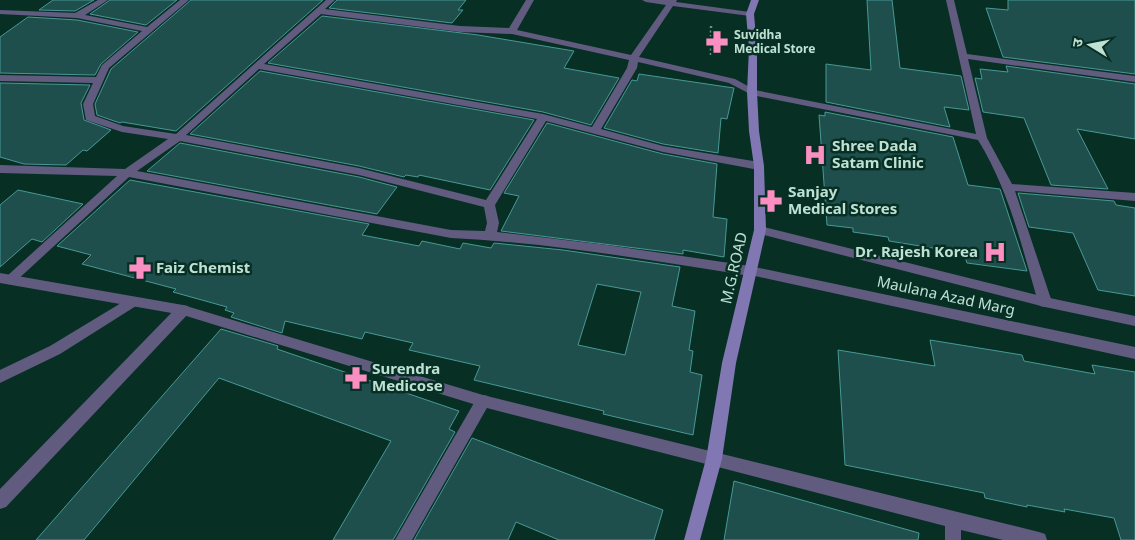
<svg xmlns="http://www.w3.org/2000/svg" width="1135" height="540" font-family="Georgia,'Noto Sans Devanagari',serif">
  <rect width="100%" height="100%" fill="#072f24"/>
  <g fill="#1e4f4d" stroke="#479995" fill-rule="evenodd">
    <polygon points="53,0 94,0 75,11 39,10"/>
    <polygon points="110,0 177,0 146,25 90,14"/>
    <polygon points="191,0 323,0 176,131 122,122 120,123 97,115 95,104 111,69"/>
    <polygon points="337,0 466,0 458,10 463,10 452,23 329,8"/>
    <polygon points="867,0 892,0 900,68 961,76 969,110 944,107 950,127 826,102 826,64 871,70"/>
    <polygon points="1008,0 1135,0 1135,74 1003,57 986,8 1008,10"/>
    <polygon points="322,16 478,35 574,51 564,68 619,78 591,125 543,112 268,63"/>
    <polygon points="28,17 77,20 138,32 101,64 95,75 0,73 0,37"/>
    <polygon points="1006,66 1135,84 1135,139 1077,129 1108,189 1051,185 1024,118 983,112 975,78 982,79 980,69 1008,72"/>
    <polygon points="260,71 534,120 490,190 419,175 418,177 406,175 404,177 359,166 190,134"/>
    <polygon points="639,74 734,88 727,119 721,118 718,153 663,144 604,128 632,80 637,81"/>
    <polygon points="0,83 90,85 81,103 84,120 111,130 87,151 83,150 66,165 24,164 0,157"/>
    <polygon points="825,112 953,137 968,185 1000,189 1027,271 967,263 965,257 940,253 939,249 889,241 888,237 853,232 853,228 827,225 819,115 825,116"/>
    <polygon points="547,123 663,154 717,164 713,217 727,219 724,257 683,250 683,254 501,231 519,196 504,193"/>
    <polygon points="180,143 359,177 397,187 377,214 147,171"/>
    <path d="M130 180 369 224 362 235 419 246 422 241 460 249 463 243 491 248 494 243 563 250 680 267 672 306 695 311 689 350 693 351 690 372 702 375 693 435 603 414 604 411 474 380 480 366 409 350 413 343 365 332 362 339 285 321 282 333 231 317 234 313 225 310 227 307 173 292 176 289 82 264 91 255 57 246ZM597 284 641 292 625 355 578 345Z"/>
    <polygon points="18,190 83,204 42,242 32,239 0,267 0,205"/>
    <polygon points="1018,193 1114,201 1116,205 1135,208 1135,296 1098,290 1073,233 1029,227"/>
    <polygon points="221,329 278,346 277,349 459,411 449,429 455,432 393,540 333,540 391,441 219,378 84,540 36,540"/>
    <polygon points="930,340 1022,355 1024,361 1095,374 1092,365 1135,372 1135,540 1121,540 1114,518 1064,509 1065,512 1027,505 1027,507 985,498 984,493 845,465 838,350 935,366"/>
    <polygon points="472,438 663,510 654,540 559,540 516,522 508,540 414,540"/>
    <polygon points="734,481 919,533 918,540 724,540"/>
  </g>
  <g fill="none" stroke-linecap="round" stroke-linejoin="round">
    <polyline stroke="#698e82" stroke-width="2.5" stroke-dasharray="2 2.5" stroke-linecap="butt" points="711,26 711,57"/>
    <g fill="#615b80" fill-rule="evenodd">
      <path d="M98 0H108L85 15 147 27 180 0H189L109 68 93 104 95 116 123 126 176 134 326 0H335L325 9 460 26 509 28 526 0H534L517 30 631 55 666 5 646 2 642 0H677L676 2 750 12 754 14 750 16 673 6 639 57 735 79 755 90 976 134 946 0H954L967 54 1135 76V82L968 59 987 138 1012 184 1135 193V201L1015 191 1052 302 1050 306 1045 307 1040 306 1038 302C1022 247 1009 190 978 140L752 95 729 83 638 62 637 68 601 129 663 146 759 162 764 166 763 168 759 170 663 152 546 121 495 205 499 223 497 232 607 245 750 266 754 268 756 271 754 274 750 276C651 260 551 243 451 238L129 177 15 282H7L5 279 7 276 117 176 0 173V165L125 169 168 139 122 132 86 120 83 104 93 83 0 81V75L96 77 102 65 142 31 77 18 0 14V10L75 13ZM321 14 460 32 512 34 629 60 627 68 592 127 543 114 264 64ZM259 69 537 119 486 200 359 168 186 135ZM180 141 359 175 484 207 487 223 485 231 451 230 137 171Z"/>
      <polygon points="131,297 136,298 138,302 136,306 60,354 0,383 0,370 50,346"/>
      <polygon points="183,305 188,306 190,310 188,314 6,507 0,509 0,489 178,306"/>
      <polygon points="483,395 488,396 490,401 488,406 412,540 395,540 478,396"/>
      <polygon points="714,452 1039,532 1045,534 1047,540 1003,540 961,530 961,540 945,540 945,526 714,466 708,464 706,459 708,454"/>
    </g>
    <g fill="#615b80" fill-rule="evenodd">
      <polygon points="760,226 1045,297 1135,316 1135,326 1045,307 756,233 754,230 756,227"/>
      <polygon points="750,266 1135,347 1135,359 746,274 744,271 746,268"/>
      <polygon points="0,273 183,305 483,395 714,452 720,454 722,459 720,464 714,466 483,407 183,315 0,283"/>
    </g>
    <polygon fill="#8177b2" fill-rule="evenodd" points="751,0 759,0 754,14 757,48 757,92 759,131 764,166 766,230 736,363 722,459 700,540 684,540 706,459 722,363 754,230 754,166 749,131 747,92 749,48 746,14"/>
  </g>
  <defs>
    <symbol id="pharmacy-bare" viewBox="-9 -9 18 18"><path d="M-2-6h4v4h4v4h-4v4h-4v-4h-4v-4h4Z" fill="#fc8fc2" stroke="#072f24" stroke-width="2.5" paint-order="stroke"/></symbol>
    <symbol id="hospital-bare" viewBox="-9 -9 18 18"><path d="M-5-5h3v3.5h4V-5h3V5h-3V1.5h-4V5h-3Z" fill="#fc8fc2" stroke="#072f24" stroke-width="2.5" paint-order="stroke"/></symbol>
  </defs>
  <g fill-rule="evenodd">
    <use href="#pharmacy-bare" x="701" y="26" width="32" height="32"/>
    <use href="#hospital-bare" x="799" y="139" width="32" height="32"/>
    <use href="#pharmacy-bare" x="755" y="185" width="32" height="32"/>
    <use href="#hospital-bare" x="979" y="236" width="32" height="32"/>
    <use href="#pharmacy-bare" x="124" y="252" width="32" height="32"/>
    <use href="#pharmacy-bare" x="340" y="362" width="32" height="32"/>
  </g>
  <g text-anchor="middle" stroke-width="5" stroke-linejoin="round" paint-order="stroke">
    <g font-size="12" font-weight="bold" fill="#bee1d4" stroke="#072f24" text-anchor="start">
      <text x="734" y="39">Suvidha<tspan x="734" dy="14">Medical Store</tspan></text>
    </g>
    <g font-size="15" font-weight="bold" fill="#bee1d4" stroke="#072f24" text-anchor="start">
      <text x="832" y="151">Shree Dada<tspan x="832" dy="17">Satam Clinic</tspan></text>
      <text x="788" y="197">Sanjay<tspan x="788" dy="17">Medical Stores</tspan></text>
      <text x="978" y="257" text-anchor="end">Dr. Rajesh Korea</text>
      <text x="156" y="273">Faiz Chemist</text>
      <text x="372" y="374">Surendra<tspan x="372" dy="17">Medicose</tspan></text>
    </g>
    <g font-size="15" fill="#bee1d4" stroke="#072f24">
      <text transform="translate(734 268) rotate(-77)" y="5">M.G.ROAD</text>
      <text transform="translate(946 296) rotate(12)" y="5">Maulana Azad Marg</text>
    </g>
  </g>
  <g transform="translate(1090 45) rotate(280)" stroke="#072f24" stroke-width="4" paint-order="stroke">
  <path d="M0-4L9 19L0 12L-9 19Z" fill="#bee1d4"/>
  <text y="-8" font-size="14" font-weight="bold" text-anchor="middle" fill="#bee1d4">उ</text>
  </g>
</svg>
